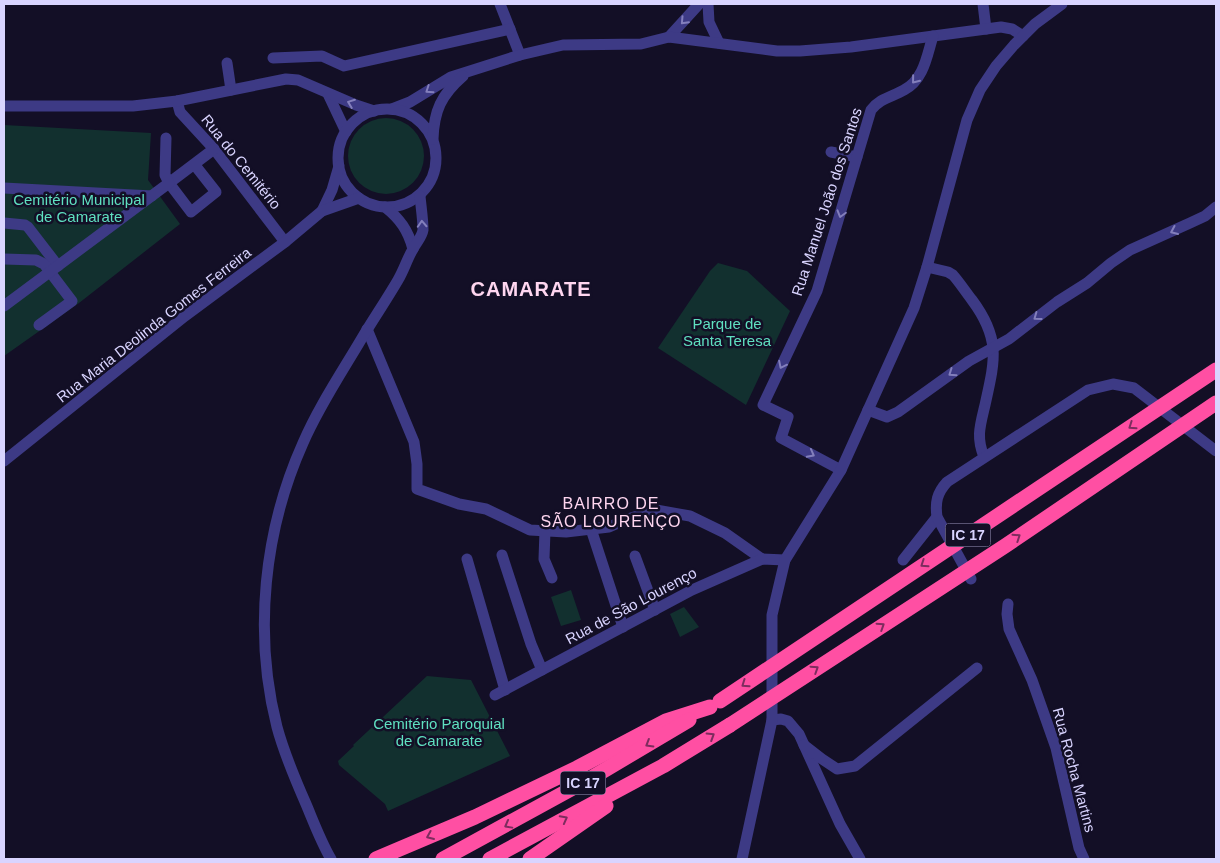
<svg xmlns="http://www.w3.org/2000/svg" width="1220" height="863" font-family="Arial,sans-serif">
  <rect width="100%" height="100%" fill="#130f26"/>
  <g fill="#12302f">
    <circle cx="386" cy="156" r="38"/>
    <polygon points="4,125 151,133 148,180 180,224 79,303 4,356"/>
    <polygon points="718,263 747,271 790,311 746,405 658,348 710,271"/>
    <polygon points="571,590 581,620 561,626 551,597"/>
    <polygon points="684,607 699,627 680,637 670,614"/>
    <polygon points="427,676 471,680 510,756 388,811 385,804 339,765 338,761 354,746 353,745"/>
  </g>
  <g fill="none" stroke-linecap="round" stroke-linejoin="round">
    <g stroke="#3d3a85" stroke-width="11">
      <polyline points="500,4 520,55"/>
      <polyline points="708,4 709,22 719,43"/>
      <polyline points="983,4 986,29"/>
      <polyline points="669,37 699,4"/>
      <polyline points="273,58 322,56 344,66 510,29"/>
      <polyline points="227,63 231,90"/>
      <polyline points="328,94 346,132"/>
      <polyline points="177,101 180,112 214,149 285,242"/>
      <polyline points="4,106 133,106 177,101 286,79 298,80 356,105 374,111"/>
      <polyline points="392,109 410,102 451,77 520,55 563,45 641,44 669,37 777,51 800,51 851,47 1001,27 1012,29 1023,36"/>
      <circle cx="387" cy="158" r="49"/>
      <path d="M433 139C434 111 441 95 463 76"/>
      <polyline points="831,152 857,157"/>
      <polyline points="194,164 216,192 191,212 169,183 214,149"/>
      <polyline points="4,188 152,196"/>
      <path d="M385 207C400 219 408 230 413 249"/>
      <polyline points="322,211 332,190 339,166"/>
      <polyline points="4,223 25,225 28,227 58,266"/>
      <polyline points="4,259 36,260 44,264 72,301 39,325"/>
      <path d="M927 267 948 272 953 275C960 283 965 291 972 300 1001 339 995 360 985 405 980 426 976 437 984 457"/>
      <polyline points="4,306 169,183 165,175 166,138"/>
      <polyline points="367,329 414,442 417,464 417,489 459,504 486,509 530,530 566,532 609,527 625,520 656,510 690,516 725,533 762,559"/>
      <polyline points="868,410 887,417 898,412 969,361 1009,339 1057,302 1087,283 1111,263 1130,250 1190,223 1205,216 1216,207"/>
      <polyline points="4,461 185,316 285,242 322,211 359,198"/>
      <path d="M841 470 781 438 788 417 763 405 817 291 871 110C880 98 892 97 904 90 924 80 927 55 933 36"/>
      <polyline points="591,529 623,627"/>
      <polyline points="545,531 544,559 552,578"/>
      <polyline points="502,555 531,644 542,670"/>
      <polyline points="635,556 655,610"/>
      <polyline points="467,559 505,690"/>
      <polyline points="903,560 937,517"/>
      <path d="M971 579 937 517C935 502 937 493 947 482L1088 390 1113 384 1134 388 1216 451"/>
      <polyline points="1008,604 1007,614 1009,629 1032,680 1056,748 1079,848 1084,859"/>
      <polyline points="495,695 692,590 762,559 785,560"/>
      <polyline points="772,720 781,719 788,721 799,734 840,824 860,859"/>
      <polyline points="804,745 822,759 837,769 855,766 977,668"/>
      <path d="M331 859C321 842 314 823 306 804 295 779 284 753 277 727 253 633 264 530 303 443 319 406 342 372 362 338 374 318 387 299 398 280 404 270 407 259 413 249 416 243 422 237 423 230 423 219 421 207 420 196"/>
      <polyline points="742,859 772,720 772,615 785,560 841,470 914,308 927,267 967,120 980,90 996,66 1014,45 1035,24 1062,4"/>
    </g>
    <g stroke="#ff4fa3" stroke-width="15">
      <polyline points="376,859 475,817 577,768 666,721 710,707"/>
      <polyline points="443,859 593,777 689,720"/>
      <polyline points="490,859 663,766 730,725"/>
      <polyline points="530,859 606,806"/>
    </g>
    <g stroke="#ff4fa3" stroke-width="15">
      <polyline points="720,701 1216,370"/>
      <polyline points="730,725 1005,546 1216,403"/>
    </g>
  </g>
  <defs><path id="oneway-chevron" d="M-2-3.5L2.5 0L-2 3.5" fill="none" stroke-width="1.6" stroke-linecap="round" stroke-linejoin="round" transform="scale(1.25)"/></defs>
  <g stroke="#837fbc">
    <use href="#oneway-chevron" transform="translate(684 21) rotate(133)"/>
    <use href="#oneway-chevron" transform="translate(915 80) rotate(129)"/>
    <use href="#oneway-chevron" transform="translate(429 90) rotate(146)"/>
    <use href="#oneway-chevron" transform="translate(351 103) rotate(-159)"/>
    <use href="#oneway-chevron" transform="translate(841 214) rotate(106)"/>
    <use href="#oneway-chevron" transform="translate(422 224) rotate(-93)"/>
    <use href="#oneway-chevron" transform="translate(1174 231) rotate(156)"/>
    <use href="#oneway-chevron" transform="translate(1037 317) rotate(144)"/>
    <use href="#oneway-chevron" transform="translate(782 365) rotate(116)"/>
    <use href="#oneway-chevron" transform="translate(952 373) rotate(145)"/>
    <use href="#oneway-chevron" transform="translate(811 454) rotate(28)"/>
  </g>
  <g stroke="#7d2c5e">
    <use href="#oneway-chevron" transform="translate(1132 426) rotate(146)"/>
    <use href="#oneway-chevron" transform="translate(1017 537) rotate(-34)"/>
    <use href="#oneway-chevron" transform="translate(924 564) rotate(146)"/>
    <use href="#oneway-chevron" transform="translate(881 626) rotate(-33)"/>
    <use href="#oneway-chevron" transform="translate(815 669) rotate(-33)"/>
    <use href="#oneway-chevron" transform="translate(745 684) rotate(145)"/>
    <use href="#oneway-chevron" transform="translate(711 736) rotate(-32)"/>
    <use href="#oneway-chevron" transform="translate(649 744) rotate(149)"/>
    <use href="#oneway-chevron" transform="translate(564 819) rotate(-28)"/>
    <use href="#oneway-chevron" transform="translate(508 825) rotate(151)"/>
    <use href="#oneway-chevron" transform="translate(430 836) rotate(157)"/>
  </g>
  <g text-anchor="middle" stroke-width="5" stroke-linejoin="round" paint-order="stroke">
    <g fill="#130f26" stroke="#9e99be" stroke-width="1">
      <rect x="945.5" y="523.5" width="45" height="23" rx="4"/>
      <rect x="560.5" y="771.5" width="45" height="23" rx="4"/>
    </g>
    <g font-size="14" font-weight="bold" fill="#d9d4ff">
      <text x="968" y="540">IC 17</text>
      <text x="583" y="788">IC 17</text>
    </g>
    <g font-size="15" fill="#d9d4ff" stroke="#130f26">
      <text transform="translate(241 162) rotate(51)" y="5">Rua do Cemitério</text>
      <text transform="translate(827 202) rotate(-72)" y="5">Rua Manuel João dos Santos</text>
      <text transform="translate(154 325) rotate(-38)" y="5">Rua Maria Deolinda Gomes Ferreira</text>
      <text transform="translate(631 606) rotate(-28)" y="5">Rua de São Lourenço</text>
      <text transform="translate(1074 770) rotate(75)" y="5">Rua Rocha Martins</text>
    </g>
    <g font-size="15" fill="#5fe0c0" stroke="#130f26">
      <text x="79" y="205">Cemitério Municipal<tspan x="79" dy="17">de Camarate</tspan></text>
      <text x="727" y="329">Parque de<tspan x="727" dy="17">Santa Teresa</tspan></text>
      <text x="439" y="729">Cemitério Paroquial<tspan x="439" dy="17">de Camarate</tspan></text>
    </g>
    <g font-size="16" letter-spacing="1" fill="#ffd6f0" stroke="#130f26">
      <text x="611" y="509">BAIRRO DE<tspan x="611" dy="18">SÃO LOURENÇO</tspan></text>
    </g>
    <g font-size="20" font-weight="bold" letter-spacing="1" fill="#ffd6f0" stroke="#130f26">
      <text x="531" y="296">CAMARATE</text>
    </g>
  </g>
  <rect width="1220" height="863" fill="none" stroke="#d9d4ff" stroke-width="10"/>
</svg>
